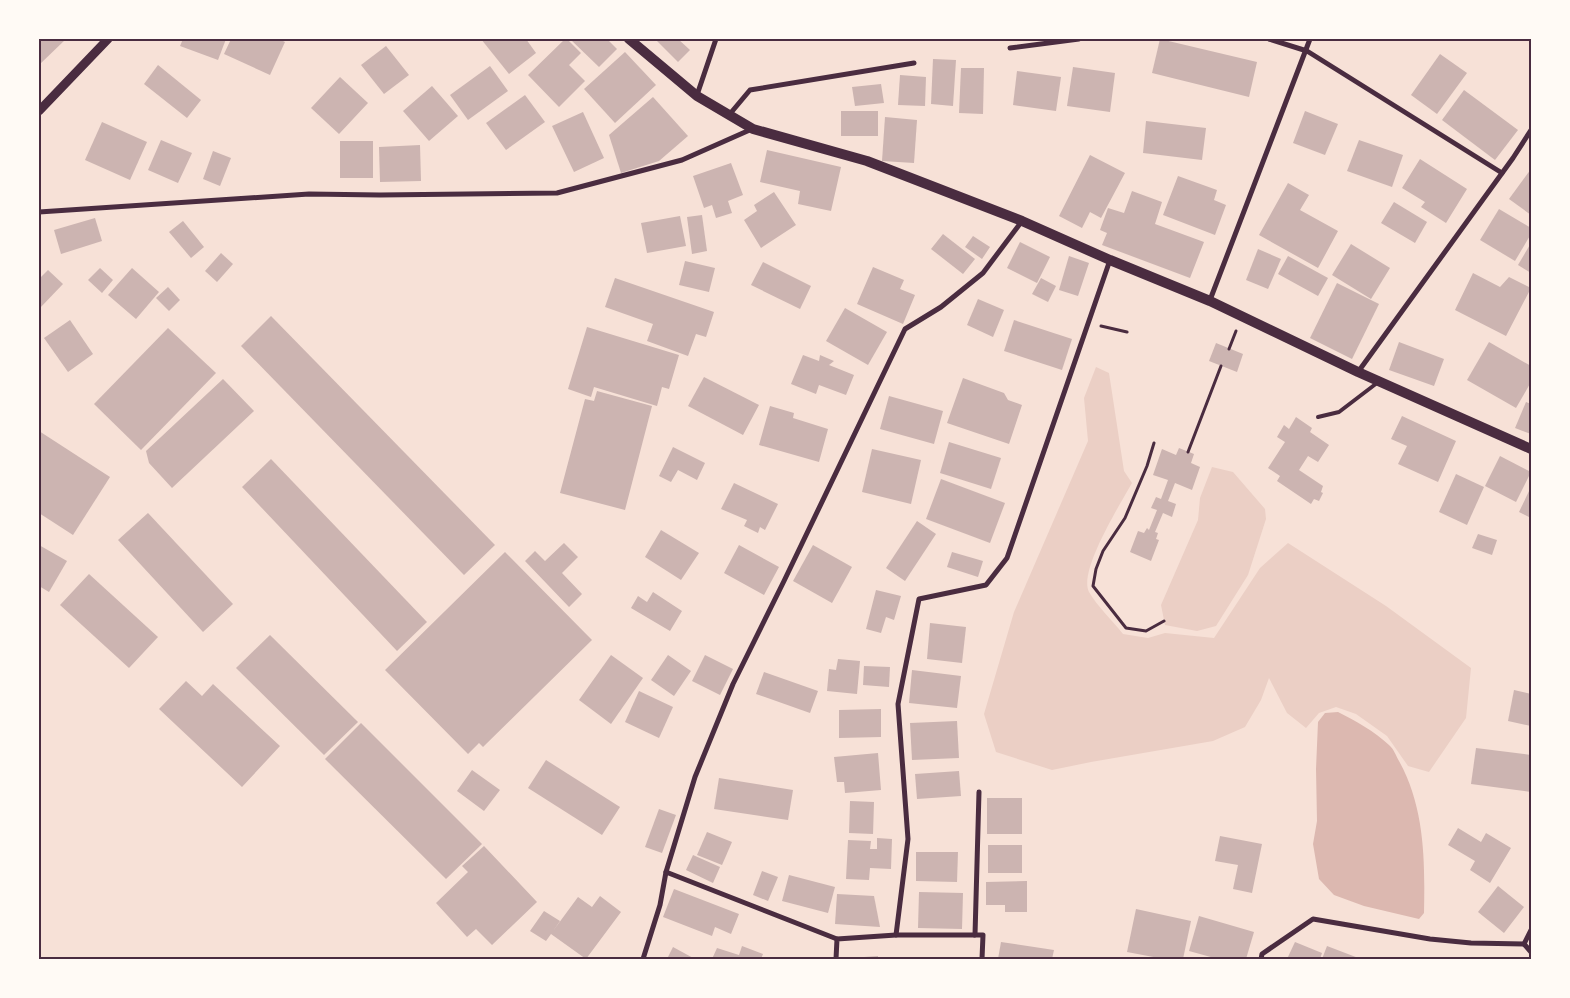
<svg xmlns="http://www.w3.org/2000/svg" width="1570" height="998" font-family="'Noto Serif',serif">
  <rect width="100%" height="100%" fill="#f7e1d7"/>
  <g fill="#ebcfc5">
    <path d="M1096 367 1109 373 1124 471 1132 483C1121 503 1078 571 1089 592 1097 606 1113 621 1123 634L1148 638 1165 633 1214 638 1260 568 1288 543 1386 606 1471 668 1466 718 1429 772 1408 766 1387 736 1356 714 1336 707 1319 713 1306 728 1287 713 1269 678 1261 700 1245 727 1213 741 1091 762 1052 770 996 752 984 714 1014 612 1088 441 1084 398Z"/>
    <polygon points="1212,467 1233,472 1265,509 1266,519 1248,575 1216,626 1197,631 1165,625 1161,605 1198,520 1200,498"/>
  </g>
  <path fill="#dcb8b0" d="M1338 712C1356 721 1374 731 1389 745 1394 749 1396 756 1399 761 1425 808 1425 861 1424 913L1419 919 1364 906 1334 895 1319 879 1313 844 1317 821 1316 769 1318 722 1325 713Z"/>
  <g fill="#ccb4b1">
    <polygon points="39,39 66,39 39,65"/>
    <polygon points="183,39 226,39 218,60 180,46"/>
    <polygon points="231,39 279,39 285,42 270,75 224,54"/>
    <polygon points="481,39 526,39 536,53 509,74"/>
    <polygon points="565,39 567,39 581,53 569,65 585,81 559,107 528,75"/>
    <polygon points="570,39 607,39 617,49 599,67"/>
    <polygon points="655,39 678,39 690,50 678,62"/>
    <polygon points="1160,39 1257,62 1249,97 1152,73"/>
    <polygon points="386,46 409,75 384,94 361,65"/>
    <polygon points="625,52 656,85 615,123 584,89"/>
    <polygon points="1440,54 1467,73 1437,114 1411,95"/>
    <polygon points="933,59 956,60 953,106 931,104"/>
    <polygon points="158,65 201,100 187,118 144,84"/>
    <polygon points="490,66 508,91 468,120 450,95"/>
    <polygon points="1073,67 1115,73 1110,112 1067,106"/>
    <polygon points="961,68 984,68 983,114 959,113"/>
    <polygon points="1017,71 1061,77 1056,111 1013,105"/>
    <polygon points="900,75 926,77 925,106 898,105"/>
    <polygon points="340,77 368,103 339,134 311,108"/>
    <polygon points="881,84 884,103 855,106 852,87"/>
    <polygon points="432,86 458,116 429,141 403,111"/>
    <polygon points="1464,90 1518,130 1495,160 1442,120"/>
    <polygon points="525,95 545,122 506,150 486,123"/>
    <polygon points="653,97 688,136 659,161 621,173 609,135"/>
    <rect x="841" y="111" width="37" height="25"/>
    <polygon points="1305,111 1338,124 1325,155 1293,143"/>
    <polygon points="583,112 604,158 574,172 552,126"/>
    <polygon points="885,117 917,120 914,163 882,161"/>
    <polygon points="1146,121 1206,128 1202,160 1143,153"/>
    <polygon points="102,122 147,142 130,180 85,160"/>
    <polygon points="161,140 192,153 178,183 148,170"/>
    <polygon points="1359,140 1403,155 1392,187 1347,171"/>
    <rect x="340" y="141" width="33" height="37"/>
    <polygon points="420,145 421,181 380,182 379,147"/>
    <polygon points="767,150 841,167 831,211 798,204 800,191 760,182"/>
    <polygon points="213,151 231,158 220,186 203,179"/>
    <polygon points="1090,155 1125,173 1101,218 1090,212 1082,228 1059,216"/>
    <polygon points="1420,159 1467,189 1446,223 1421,207 1425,202 1402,188"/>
    <polygon points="731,163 743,195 728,201 732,213 716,218 712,205 704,208 693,176"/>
    <polygon points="1531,169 1531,215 1509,199"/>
    <polygon points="1178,176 1217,190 1214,200 1226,205 1215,235 1163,215"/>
    <polygon points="1288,183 1309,195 1300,210 1338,231 1318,268 1259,235"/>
    <polygon points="1132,191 1162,202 1155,224 1204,242 1190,278 1102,245 1107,233 1100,230 1108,208 1124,213"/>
    <polygon points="774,192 796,225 761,248 744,220 757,211 754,205"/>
    <polygon points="1394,202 1427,222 1415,243 1381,223"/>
    <polygon points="1499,209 1531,228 1531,234 1515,261 1480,240"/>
    <polygon points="702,215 707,251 692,254 687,217"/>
    <polygon points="680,216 686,246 647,253 641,223"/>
    <polygon points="95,218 102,241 61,254 54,230"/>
    <polygon points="183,221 204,247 191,258 169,232"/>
    <polygon points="943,234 975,259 963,274 931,249"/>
    <polygon points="973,236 990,247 982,259 965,247"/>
    <polygon points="1020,242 1050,257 1037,283 1007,268"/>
    <polygon points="1531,243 1531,273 1518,265"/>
    <polygon points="1351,244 1390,268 1371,299 1332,275"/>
    <polygon points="1258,249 1281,259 1268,289 1246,280"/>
    <polygon points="221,253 233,264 217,282 205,271"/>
    <polygon points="1069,256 1089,263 1078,296 1059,290"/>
    <polygon points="1288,256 1328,278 1318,296 1278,274"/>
    <polygon points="685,261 715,268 709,292 679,285"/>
    <polygon points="763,262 811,286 800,309 751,285"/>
    <polygon points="873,267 904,280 900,289 915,295 903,324 857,304"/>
    <polygon points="100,268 113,280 102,293 88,280"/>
    <polygon points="132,268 159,292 136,319 108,295"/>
    <polygon points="48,270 63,284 39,309 39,279"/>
    <polygon points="1473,273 1500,287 1509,277 1531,288 1506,336 1455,310"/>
    <polygon points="615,278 714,312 706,337 696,334 688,356 647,341 653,324 605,307"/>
    <polygon points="1041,278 1056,286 1048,302 1032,294"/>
    <polygon points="1337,283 1379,304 1352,359 1310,338"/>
    <polygon points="168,287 180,300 169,311 156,298"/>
    <polygon points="978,299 1004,310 993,337 967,325"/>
    <polygon points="845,308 887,332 868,365 826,341"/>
    <polygon points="271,316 495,545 464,575 241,346"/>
    <polygon points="70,320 93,354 68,372 44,338"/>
    <polygon points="1014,320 1072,339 1062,370 1004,351"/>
    <polygon points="587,327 679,355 669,389 662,387 657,406 594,387 591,397 568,389"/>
    <polygon points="168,328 216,373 141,450 94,404"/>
    <polygon points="1399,342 1444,359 1434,386 1389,370"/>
    <polygon points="1489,342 1531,366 1531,382 1516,408 1467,380"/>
    <polygon points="1216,343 1243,354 1237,372 1209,361"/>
    <polygon points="803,355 819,361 820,355 834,361 829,365 854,375 846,395 819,385 816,394 791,384"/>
    <polygon points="704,377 759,405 743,435 688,406"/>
    <polygon points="963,378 1004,393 1008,400 1022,405 1009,444 947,423"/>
    <polygon points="223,379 254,411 172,488 149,463 146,451"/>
    <polygon points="597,391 652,406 625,510 560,493 585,399 594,401"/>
    <polygon points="889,396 943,411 934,444 880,429"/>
    <polygon points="1526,402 1531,404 1531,434 1515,428"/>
    <polygon points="770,406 794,413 793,418 828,429 819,462 759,445"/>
    <polygon points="1402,416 1456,441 1438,482 1398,464 1407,446 1391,439"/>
    <polygon points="1296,417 1312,428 1310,432 1329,445 1318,462 1308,456 1299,470 1323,486 1321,492 1323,493 1319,501 1314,499 1311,504 1277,481 1280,476 1268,468 1285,442 1277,437 1284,425 1289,429"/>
    <polygon points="39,431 110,477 73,535 39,513"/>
    <polygon points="949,442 1001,458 991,489 940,473"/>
    <polygon points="673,447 705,463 697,480 678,470 671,482 659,476"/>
    <polygon points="1179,448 1194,454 1191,463 1200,467 1192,490 1175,483 1168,501 1176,504 1172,517 1163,513 1155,532 1158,533 1156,539 1159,540 1151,561 1130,552 1138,531 1144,533 1147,528 1149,530 1157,510 1151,508 1156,497 1161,499 1168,480 1153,475 1162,449 1176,455"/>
    <polygon points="872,449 921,460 911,504 862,492"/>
    <polygon points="1500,456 1531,472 1516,502 1485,486"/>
    <polygon points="271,459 427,622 397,651 242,487"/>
    <polygon points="1456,474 1484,487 1467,525 1439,512"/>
    <polygon points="941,479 1005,503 990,543 926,519"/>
    <polygon points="734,483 778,504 765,530 760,527 758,533 744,526 747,520 721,509"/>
    <polygon points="1531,487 1531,518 1519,512"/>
    <polygon points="148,513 233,604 203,632 118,540"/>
    <polygon points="917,521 936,534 905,581 886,568"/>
    <polygon points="661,530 699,553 681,580 645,557"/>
    <polygon points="1478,534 1497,540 1492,555 1472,548"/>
    <polygon points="564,543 578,557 562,573 582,594 569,607 525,561 535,551 545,561"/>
    <polygon points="39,545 67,561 49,592 39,586"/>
    <polygon points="739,545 779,567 764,595 724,573"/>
    <polygon points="813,545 852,567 832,603 793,581"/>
    <polygon points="505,552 592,640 483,747 479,743 468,754 385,670"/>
    <polygon points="952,552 983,561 978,577 947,567"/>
    <polygon points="89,574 158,637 129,668 60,605"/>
    <polygon points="876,590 901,596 894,620 886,617 881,633 866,629"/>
    <polygon points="653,592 682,611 670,631 631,608 638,596 647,602"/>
    <polygon points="930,623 966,627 962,663 927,659"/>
    <polygon points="270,635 358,722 324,755 236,668"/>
    <polygon points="611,655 643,678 611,724 579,700"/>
    <polygon points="668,655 691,671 674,696 651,680"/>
    <polygon points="705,655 733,669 720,695 692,681"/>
    <polygon points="838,659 860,661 857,694 827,691 829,669 836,670"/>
    <polygon points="864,666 890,667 889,687 863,685"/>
    <polygon points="912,670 961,676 957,708 909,703"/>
    <polygon points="764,672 818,691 810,713 756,694"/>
    <polygon points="186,681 202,696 213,684 280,746 242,787 159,709"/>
    <polygon points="1514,690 1531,694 1531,726 1508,721"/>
    <polygon points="639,691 673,707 659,738 625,722"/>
    <polygon points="881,709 881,737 839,738 839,710"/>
    <polygon points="957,721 959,758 912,760 910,723"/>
    <polygon points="361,723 482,844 446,879 325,759"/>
    <polygon points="1476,748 1531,755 1531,792 1471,784"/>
    <polygon points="878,753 881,790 845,793 844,782 837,782 834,757"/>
    <polygon points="546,760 620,807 602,835 528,788"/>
    <polygon points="472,770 500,790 484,811 457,791"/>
    <polygon points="959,771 961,796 917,799 915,774"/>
    <polygon points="719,778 793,790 788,820 714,809"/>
    <rect x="987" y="798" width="35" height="36"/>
    <polygon points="850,801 874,802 873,834 849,833"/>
    <polygon points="659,809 676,815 662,853 645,847"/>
    <polygon points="1458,828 1481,842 1486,833 1511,848 1490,883 1470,870 1475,861 1448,845"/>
    <polygon points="707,832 732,842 722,865 697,855"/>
    <polygon points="1220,836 1262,844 1252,893 1233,889 1238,865 1215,861"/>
    <polygon points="877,838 892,839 891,869 870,868 869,880 846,879 848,840 871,841 870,849 877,849"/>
    <rect x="988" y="845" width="34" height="28"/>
    <polygon points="484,846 537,902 492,945 476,929 467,937 436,903 468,872 462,866"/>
    <polygon points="916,852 958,852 957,882 916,881"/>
    <polygon points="693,855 720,867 713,883 686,870"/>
    <polygon points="762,871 778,877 768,901 753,895"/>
    <polygon points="789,875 835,887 828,913 782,901"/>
    <polygon points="1027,881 1027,912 1005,912 1005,905 986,905 986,882"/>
    <polygon points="1498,886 1524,907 1504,933 1478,912"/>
    <polygon points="674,889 739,914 731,934 715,927 712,936 663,917"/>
    <polygon points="919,892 963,893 962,929 918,928"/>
    <polygon points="837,894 874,896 880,927 835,924"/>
    <polygon points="600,896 621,912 586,959 551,934 546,941 530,931 544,911 560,921 553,931 578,897 592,907"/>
    <polygon points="1136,909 1191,921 1183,959 1164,959 1127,952"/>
    <polygon points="1199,916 1254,932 1246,959 1218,959 1189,951"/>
    <polygon points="1001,942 1054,950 1052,959 998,959"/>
    <polygon points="1295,942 1322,953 1320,959 1287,959"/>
    <polygon points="742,946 763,954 761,959 712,959 717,948 739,955"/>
    <polygon points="1327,946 1361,959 1322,959"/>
    <polygon points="673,947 695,959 667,959"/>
    <polygon points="878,956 878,959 864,959 864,957"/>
  </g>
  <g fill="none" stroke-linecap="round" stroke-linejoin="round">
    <g stroke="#4a2c40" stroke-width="3">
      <polyline points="1101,326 1127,332"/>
      <polyline points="1229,349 1236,331"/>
      <polyline points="1154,443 1147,466 1125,518 1103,551 1096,569 1093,586 1126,628 1146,631 1164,621"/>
      <polyline points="1188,452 1221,366"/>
    </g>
    <polyline stroke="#4a2c40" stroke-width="4" points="1318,417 1339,412 1377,383"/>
    <g stroke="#4a2c40" stroke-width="5">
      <polyline points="1269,39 1307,51 1502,173"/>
      <polyline points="1010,48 1079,39"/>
      <polyline points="697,95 716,39"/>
      <polyline points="729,115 750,90 914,63"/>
      <polyline points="39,212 309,194 380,195 557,193 682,160 752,129"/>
      <polyline points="1210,300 1310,39"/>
      <polyline points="1358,372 1513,158 1531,130"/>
      <polyline points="666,872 837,939"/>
      <polyline points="896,935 908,839 898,704 919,599 986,585 1007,558 1110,260"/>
      <polyline points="975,935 979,792"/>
      <polyline points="1524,944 1531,952"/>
      <polyline points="643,959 660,905 666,872 695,777 733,684 784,581 905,329 941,307 983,273 1022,221"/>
      <polyline points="836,959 837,939 896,935 983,935 982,959"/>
      <polyline points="1261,959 1262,954 1313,919 1430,939 1471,943 1524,944 1531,930"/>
    </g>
    <polyline stroke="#4a2c40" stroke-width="9" points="39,111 108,39"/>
    <polyline stroke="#4a2c40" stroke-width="10" points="629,39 697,96 753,129 867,161 1022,221 1110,260 1210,301 1358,372 1531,449"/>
  </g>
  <rect width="1570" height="998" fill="none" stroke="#fffaf5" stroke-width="80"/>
  <rect x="40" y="40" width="1490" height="918" fill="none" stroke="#4a2c40" stroke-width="2"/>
</svg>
